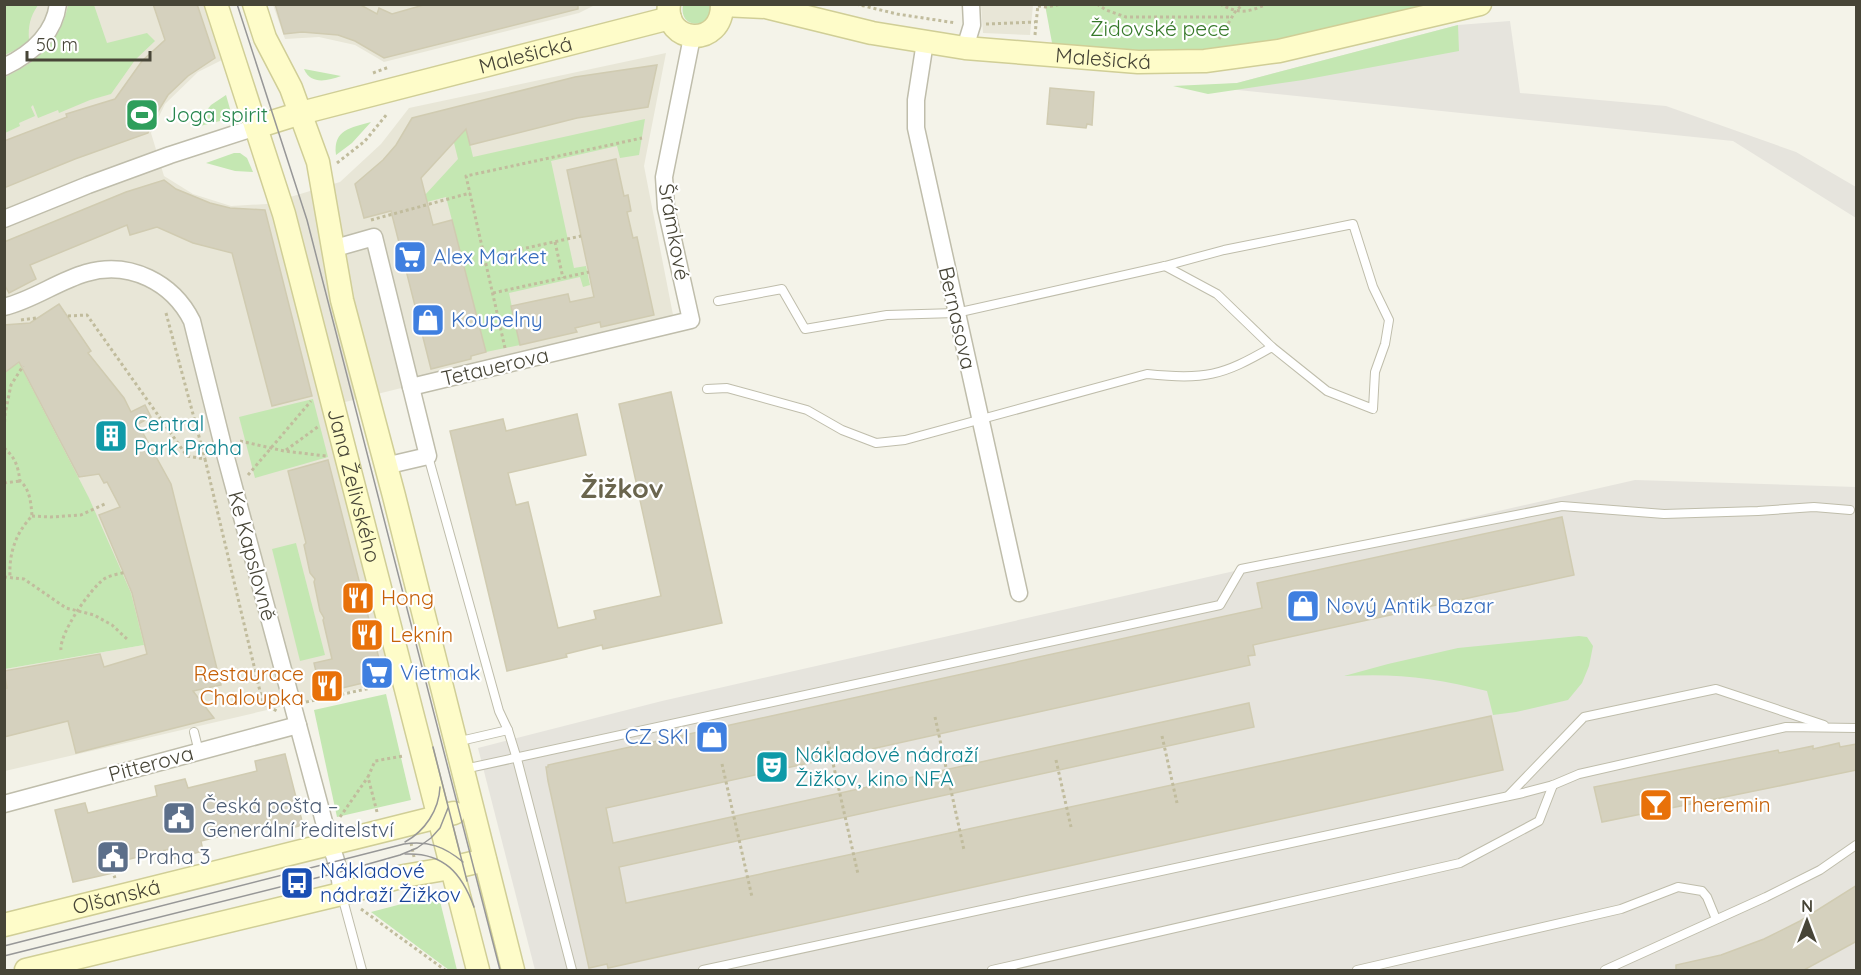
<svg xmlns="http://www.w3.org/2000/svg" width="1861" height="975" font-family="Quicksand,sans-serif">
  <rect width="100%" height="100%" fill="#f4f3e9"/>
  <g fill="#e8e6d7">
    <polygon points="5,5 204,5 222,60 198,72 165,104 151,133 164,176 193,194 231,206 267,204 340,182 381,144 409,108 666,53 644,166 674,320 325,407 392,681 5,771 5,669 144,645 5,372"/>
    <polygon points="273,5 595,5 579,13 384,62 355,45 319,37 285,39"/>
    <polygon points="981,5 1033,5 1030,35 983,33"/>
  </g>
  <g fill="#e6e4dd">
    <polygon points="1510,21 1520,93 1666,106 1796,152 1856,187 1856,218 1733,141 1199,86 1237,83 1458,25"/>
    <polygon points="1635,480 1856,487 1856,970 535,970 478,748 662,701"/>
  </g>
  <g fill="#c4e7b2">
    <path d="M5 4 38 5C30 17 28 26 29 40L17 49 5 55Z"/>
    <path d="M68 5H94L107 43 147 33 155 41 135 60 111 94 90 100 59 113 58 110 38 118 33 105 31 107 35 116 19 123 20 126 5 133V77C38 62 61 41 68 5Z"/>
    <path d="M683 5H710C715 29 678 31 683 5Z"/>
    <polygon points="1045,5 1431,5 1304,35 1249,45 1169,54 1053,48"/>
    <polygon points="1458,25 1459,51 1303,80 1208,94 1173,86 1237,83"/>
    <path d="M304 69 341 76C327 81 311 85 304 69Z"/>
    <polygon points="226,95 230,109 229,116 220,121 192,128 211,105"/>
    <polygon points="645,119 639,155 620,158 617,146 551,161 574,268 586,266 590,285 583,287 580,277 509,293 520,345 486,352 446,197 427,202 425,195 458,159 451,131 466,127 473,157"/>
    <path d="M371 122 352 143 336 155C333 129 351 128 371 122Z"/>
    <polygon points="234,153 240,153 247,158 253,172 235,171 206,163"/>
    <polygon points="19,363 89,498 131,593 144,645 5,669 4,371"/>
    <polygon points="313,399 328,457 255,478 239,417"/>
    <polygon points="296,543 325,655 300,661 272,549"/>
    <path d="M1579 636 1587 637 1593 646 1589 666 1582 683 1568 700 1516 712 1493 715 1487 691C1437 678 1396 673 1344 676L1388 664 1458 648Z"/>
    <polygon points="386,694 411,800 337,817 314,710"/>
    <polygon points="436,895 439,897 457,970 449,970 371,912"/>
  </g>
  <g fill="#d5d1be" stroke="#d0cbb1" stroke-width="1.5">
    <polygon points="153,4 197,4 215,58 188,76 168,95 152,121 148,133 75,159 4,188 4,141 67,117 66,114 115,99 142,61 165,40"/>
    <polygon points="275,4 359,4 377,14 379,8 392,14 427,4 578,4 578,9 384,58 355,41 338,35 302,32 284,34"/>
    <polygon points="657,65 648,107 577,118 470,145 466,129 421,178 433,225 452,220 486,352 471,356 471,359 431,369 391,211 364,218 355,184 383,160 396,145 412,118 575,77"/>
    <polygon points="1050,88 1094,92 1092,125 1087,124 1086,128 1047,124"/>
    <polygon points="616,159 624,196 628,195 631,211 627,212 633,238 637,237 654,315 601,327 600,322 575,328 577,332 520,345 511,306 568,294 570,302 594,297 567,170"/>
    <polygon points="164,180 176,189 210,203 230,208 265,210 312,396 272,406 232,253 193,243 157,227 130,235 127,225 30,265 36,279 9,293 4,284 4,242 126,192"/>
    <polygon points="59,304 91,351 88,353 124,398 131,412 145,405 151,417 138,424 171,484 221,685 193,691 214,718 76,753 68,721 4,737 4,689 7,688 4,671 100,654 104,667 147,654 132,593 99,515 120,507 107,482 104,483 99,474 79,477 19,362 4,373 4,325 30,323"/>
    <polygon points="671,392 722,623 603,649 602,645 566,654 567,657 507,671 450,431 503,419 506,431 577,414 586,455 508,473 516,505 528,502 558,628 596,619 594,611 661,596 619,404"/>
    <polygon points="328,460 384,678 321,693 314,663 332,659 323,620 324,618 320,611 314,582 315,579 310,573 304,545 306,543 288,471"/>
    <polygon points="1562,517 1574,575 1253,645 1255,655 1248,656 1250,665 606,808 613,843 1249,703 1254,727 619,867 626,903 1491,716 1503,770 608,968 607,964 589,968 548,781 546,767 548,767 548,765 1262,608 1257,583"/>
    <polygon points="1839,743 1840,747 1857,744 1857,770 1602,822 1594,787 1778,750 1779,753 1813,746 1813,749"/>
    <polygon points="285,754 303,825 272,833 270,824 201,841 203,851 173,859 170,849 110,864 113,873 73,882 55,810 85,803 88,813 157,796 155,786 185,779 188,788 257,771 255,761"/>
    <polygon points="1857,885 1857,941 1804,970 1676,970 1676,965 1721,955 1764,939 1800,921"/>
  </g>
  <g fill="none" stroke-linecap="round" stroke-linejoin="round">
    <defs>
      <g id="lane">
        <polyline points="1165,266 1217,294 1272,347"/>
        <path d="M707 389 727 388 807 410 842 430 876 443 905 440 1147 374C1205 380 1222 376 1272 347L1327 391 1373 409 1375 372 1385 344 1389 320 1373 287 1353 224 1224 250 1165 266 956 313 887 315 805 329 782 289 718 301"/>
        <polyline points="428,456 499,711 508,730 517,759 572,970"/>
        <polyline points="194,732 199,752"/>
        <polyline points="456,742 508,730"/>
        <polyline points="464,769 1220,605 1241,569 1562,506 1664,514 1758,511 1814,507 1850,510"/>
        <polyline points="1508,796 1584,717 1716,689 1824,725"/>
        <polyline points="342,896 362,970"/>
        <polyline points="703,970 1523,793 1553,785 1579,774 1786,727 1856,728"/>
        <polyline points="992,970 1460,863 1539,821 1553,785"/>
        <polyline points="1357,970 1621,909 1678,887 1702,891 1707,897 1716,919"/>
        <polyline points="1605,970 1766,897 1820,870 1856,845"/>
      </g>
      <g id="street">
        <polyline points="925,42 916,100 916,128 1019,593"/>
        <polyline points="965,48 972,25 971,4"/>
        <path d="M4 67C31 54 54 35 58 4"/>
        <polyline points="4,219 88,185 170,155 256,127"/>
        <polyline points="332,249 374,237 428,456 385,466"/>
        <path d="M4 307C33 300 58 281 86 273 130 260 173 283 192 321L225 454 330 844C337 861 341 875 341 894"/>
        <polyline points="411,387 691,320 666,208 664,177 692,37"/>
        <polyline points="4,804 298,725"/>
      </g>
      <g id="secondary">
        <path id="s1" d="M216 4 284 214 478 970"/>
        <polyline points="254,4 265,38 291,88 318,162 342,300 394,496 513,970"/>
        <path d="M669 4C663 44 723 49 722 4"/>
        <path id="s2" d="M722 5 766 7 872 33 965 48 1138 62 1205 61 1279 51 1480 4"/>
        <path id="s3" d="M256 127 301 113 670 18"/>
        <path id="s4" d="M4 925 454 813"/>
        <polyline points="26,970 341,894 404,876 451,868 485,860"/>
      </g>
    </defs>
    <use href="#lane" stroke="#bfbdab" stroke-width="10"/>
    <use href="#street" stroke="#bfbdab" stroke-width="19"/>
    <use href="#secondary" stroke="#d0ce96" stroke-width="25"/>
    <g stroke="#c1bc9d" stroke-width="3" stroke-dasharray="3 3" stroke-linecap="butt">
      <polyline points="856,4 897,14 956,23"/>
      <polyline points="1097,4 1106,10 1126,17 1232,17"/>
      <path d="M1220 4C1239 14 1247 13 1267 4"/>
      <polyline points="1038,6 1046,7 1062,4"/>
      <polyline points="986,24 1035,22"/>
      <polyline points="1035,35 1038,4"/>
      <polyline points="1219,39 1235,12 1243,4"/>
      <polyline points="373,73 389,67"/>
      <polyline points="337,163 365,141 387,114"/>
      <polyline points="371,220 470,193"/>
      <polyline points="555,242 563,278"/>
      <polyline points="485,257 581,236"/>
      <polyline points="493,293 589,272"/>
      <polyline points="166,313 205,459"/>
      <polyline points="68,316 87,315 187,456 205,459 263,704 277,711"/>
      <polyline points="21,320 36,318"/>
      <polyline points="505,348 466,176 642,138"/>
      <polyline points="4,434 5,414 11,385 23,366"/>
      <polyline points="240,441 284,451 326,456"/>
      <path d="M4 448C16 458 18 467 20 481 30 489 31 503 32 516 16 533 9 552 10 576"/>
      <polyline points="286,450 319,426"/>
      <polyline points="248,475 311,401"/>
      <polyline points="4,483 20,481"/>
      <polyline points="32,516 51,517 81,515 107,503"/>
      <polyline points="4,577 24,579 66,608 94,615 112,625 128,640"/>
      <path d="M61 650C59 634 90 589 104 579 110 575 119 574 126 572"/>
      <polyline points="306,702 385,685"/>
      <polyline points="935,717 964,850"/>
      <polyline points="1162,736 1177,803"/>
      <polyline points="828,741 858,874"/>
      <polyline points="1056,760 1071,827"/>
      <polyline points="722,764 752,897"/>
      <polyline points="377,812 368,777 375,761 403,756"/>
      <polyline points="340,817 368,777"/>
      <polyline points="411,843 414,857"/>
      <polyline points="112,870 115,878"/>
      <polyline points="361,909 445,970"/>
    </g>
    <use href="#lane" stroke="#fff" stroke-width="8"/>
    <use href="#street" stroke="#fff" stroke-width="16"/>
    <use href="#secondary" stroke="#fefcc9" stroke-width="22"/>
    <g stroke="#979797" stroke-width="1.5">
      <polyline points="237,4 307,220 500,970"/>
      <polyline points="433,747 467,881"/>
      <path d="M405 842C425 831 439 810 440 787"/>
      <path d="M405 854C444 852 462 874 474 907"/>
      <path d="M4 946 404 844C428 840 445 847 463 862"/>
      <polyline points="4,956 340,872 400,855 417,848 431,838 440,828 448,808"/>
    </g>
  </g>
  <defs>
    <symbol id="stadium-square" viewBox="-11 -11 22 22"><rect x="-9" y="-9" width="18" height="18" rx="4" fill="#2e9e5b" stroke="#fff"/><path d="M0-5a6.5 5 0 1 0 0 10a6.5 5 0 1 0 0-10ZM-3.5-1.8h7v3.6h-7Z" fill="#fff"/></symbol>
    <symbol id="supermarket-square" viewBox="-11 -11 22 22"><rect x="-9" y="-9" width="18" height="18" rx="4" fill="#3f7fe0" stroke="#fff"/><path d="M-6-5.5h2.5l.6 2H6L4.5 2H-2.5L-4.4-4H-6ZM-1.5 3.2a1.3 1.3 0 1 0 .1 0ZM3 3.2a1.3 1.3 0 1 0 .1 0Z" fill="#fff"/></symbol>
    <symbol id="shop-square" viewBox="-11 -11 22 22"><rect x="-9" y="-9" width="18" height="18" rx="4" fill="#3f7fe0" stroke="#fff"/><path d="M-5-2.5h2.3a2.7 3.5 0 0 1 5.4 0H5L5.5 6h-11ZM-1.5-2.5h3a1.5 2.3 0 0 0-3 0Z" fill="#fff"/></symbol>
    <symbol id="building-square" viewBox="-11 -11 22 22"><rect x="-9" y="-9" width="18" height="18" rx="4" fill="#0f9aa8" stroke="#fff"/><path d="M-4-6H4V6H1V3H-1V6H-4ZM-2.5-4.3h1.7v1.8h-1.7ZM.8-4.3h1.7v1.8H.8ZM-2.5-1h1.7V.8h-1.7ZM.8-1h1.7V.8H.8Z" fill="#fff"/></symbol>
    <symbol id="restaurant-square" viewBox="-11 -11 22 22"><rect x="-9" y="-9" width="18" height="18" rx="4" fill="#e8710a" stroke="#fff"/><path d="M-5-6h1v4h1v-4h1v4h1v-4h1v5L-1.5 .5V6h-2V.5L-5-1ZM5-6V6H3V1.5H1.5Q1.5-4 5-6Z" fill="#fff"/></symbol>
    <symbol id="theatre-square" viewBox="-11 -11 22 22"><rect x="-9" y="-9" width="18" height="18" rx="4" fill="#0f9aa8" stroke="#fff"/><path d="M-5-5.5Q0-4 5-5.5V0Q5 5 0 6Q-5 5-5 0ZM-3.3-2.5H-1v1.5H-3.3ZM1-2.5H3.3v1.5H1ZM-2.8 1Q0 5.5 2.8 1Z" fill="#fff"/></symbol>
    <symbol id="bar-square" viewBox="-11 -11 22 22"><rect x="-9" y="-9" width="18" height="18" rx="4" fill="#e8710a" stroke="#fff"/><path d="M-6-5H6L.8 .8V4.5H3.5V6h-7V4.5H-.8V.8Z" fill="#fff"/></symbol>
    <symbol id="civic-square" viewBox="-11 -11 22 22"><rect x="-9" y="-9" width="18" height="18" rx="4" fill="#5c6f8a" stroke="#fff"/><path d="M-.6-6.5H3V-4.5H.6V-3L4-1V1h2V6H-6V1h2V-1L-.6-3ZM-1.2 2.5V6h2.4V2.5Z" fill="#fff"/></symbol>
    <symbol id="bus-square" viewBox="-11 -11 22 22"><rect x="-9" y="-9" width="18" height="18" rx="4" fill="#1a4fb4" stroke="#fff"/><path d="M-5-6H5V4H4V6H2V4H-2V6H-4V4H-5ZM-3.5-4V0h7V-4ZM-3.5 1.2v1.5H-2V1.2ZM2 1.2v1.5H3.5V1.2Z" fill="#fff"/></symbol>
  </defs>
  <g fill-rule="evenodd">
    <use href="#stadium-square" x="123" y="96" width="38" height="38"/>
    <use href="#supermarket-square" x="391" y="238" width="38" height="38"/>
    <use href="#shop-square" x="409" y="301" width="38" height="38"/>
    <use href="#building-square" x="92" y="417" width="38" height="38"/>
    <use href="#restaurant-square" x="339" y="579" width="38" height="38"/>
    <use href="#shop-square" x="1284" y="587" width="38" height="38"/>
    <use href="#restaurant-square" x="348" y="616" width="38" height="38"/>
    <use href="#supermarket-square" x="358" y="654" width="38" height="38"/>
    <use href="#restaurant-square" x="308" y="667" width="38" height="38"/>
    <use href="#shop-square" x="693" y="718" width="38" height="38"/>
    <use href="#theatre-square" x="753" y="748" width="38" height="38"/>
    <use href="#bar-square" x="1637" y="786" width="38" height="38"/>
    <use href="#civic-square" x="160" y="799" width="38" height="38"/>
    <use href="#civic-square" x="94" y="838" width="38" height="38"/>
    <use href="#bus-square" x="278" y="864" width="38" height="38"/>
  </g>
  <g text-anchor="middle" stroke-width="4.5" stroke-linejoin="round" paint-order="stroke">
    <g font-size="21" fill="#37792b" stroke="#fff">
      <text x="1160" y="36">Židovské pece</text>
    </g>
    <g font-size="21" fill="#474537" stroke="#fff">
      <text dy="7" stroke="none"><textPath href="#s3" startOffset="279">Malešická</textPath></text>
      <text dy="7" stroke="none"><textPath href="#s2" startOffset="386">Malešická</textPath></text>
      <text transform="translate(674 232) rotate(80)" y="7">Šrámkové</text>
      <text transform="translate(957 318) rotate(77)" y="7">Bernasova</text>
      <text transform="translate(495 367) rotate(-13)" y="7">Tetauerova</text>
      <text dy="7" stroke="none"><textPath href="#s1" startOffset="501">Jana Želivského</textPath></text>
      <text transform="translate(252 556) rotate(75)" y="7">Ke Kapslovně</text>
      <text transform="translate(151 764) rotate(-15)" y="7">Pitterova</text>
      <text dy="7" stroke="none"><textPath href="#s4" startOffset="116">Olšanská</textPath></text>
    </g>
    <g font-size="21" fill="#27864d" stroke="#fff" text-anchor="start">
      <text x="165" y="122">Joga spirit</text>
    </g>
    <g font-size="21" fill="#366cbe" stroke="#fff" text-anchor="start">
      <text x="433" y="264">Alex Market</text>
      <text x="451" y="327">Koupelny</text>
      <text x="1326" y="613">Nový Antik Bazar</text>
      <text x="400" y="680">Vietmak</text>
      <text x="689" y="744" text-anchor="end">CZ SKI</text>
    </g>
    <g font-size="21" fill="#0d838f" stroke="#fff" text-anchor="start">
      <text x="134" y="431">Central<tspan x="134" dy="24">Park Praha</tspan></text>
      <text x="795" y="762">Nákladové nádraží<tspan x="795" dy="24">Žižkov, kino NFA</tspan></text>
    </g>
    <g font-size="21" fill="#c56008" stroke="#fff" text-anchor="start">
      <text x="381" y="605">Hong</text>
      <text x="390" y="642">Leknín</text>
      <text x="304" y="681" text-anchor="end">Restaurace<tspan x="304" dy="24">Chaloupka</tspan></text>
      <text x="1679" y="812">Theremin</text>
    </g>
    <g font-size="21" fill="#4e5e75" stroke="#fff" text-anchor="start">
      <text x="202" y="813">Česká pošta –<tspan x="202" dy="24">Generální ředitelství</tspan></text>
      <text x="136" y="864">Praha 3</text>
    </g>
    <g font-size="21" fill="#164399" stroke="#fff" text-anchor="start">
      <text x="320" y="878">Nákladové<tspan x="320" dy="24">nádraží Žižkov</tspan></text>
    </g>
    <g font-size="27" font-weight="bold" fill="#6a654e" stroke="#fff">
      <text x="622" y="498">Žižkov</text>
    </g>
  </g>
  <rect width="1861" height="975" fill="none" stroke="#474537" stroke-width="12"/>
  <g transform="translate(1807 921)" stroke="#ffffff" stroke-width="4.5" paint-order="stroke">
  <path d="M0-4.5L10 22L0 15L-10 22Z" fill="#474537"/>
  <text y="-9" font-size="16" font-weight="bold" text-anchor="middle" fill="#474537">N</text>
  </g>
  <path d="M27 51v9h123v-9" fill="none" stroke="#474537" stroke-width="3"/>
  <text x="36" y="51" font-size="18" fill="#474537" stroke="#ffffff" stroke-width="4.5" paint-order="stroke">50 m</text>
</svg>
